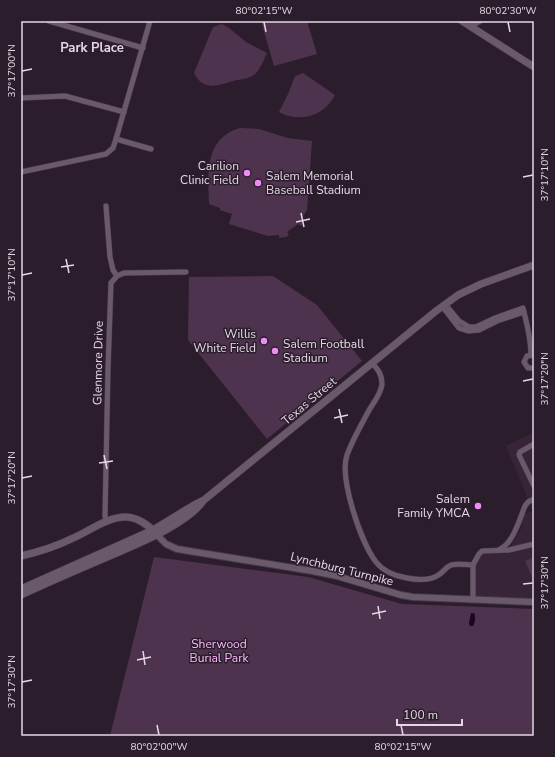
<svg xmlns="http://www.w3.org/2000/svg" width="555" height="757" font-family="'Nunito Sans',sans-serif">
  <rect width="100%" height="100%" fill="#2c1d2d"/>
  <polygon fill="#382438" points="534,432 534,602 473,600 472,568 479,554 509,550 522,527 518,517 533,511 506,446"/>
  <g fill="#4e334f">
    <polygon points="261,21 307,21 317,54 274,66"/>
    <path d="M222 24 229 28 246 42 267 53C264 59 261 68 256 73 250 79 241 79 233 81 217 86 203 91 194 73L213 27Z"/>
    <path d="M303 73 335 95C325 115 302 123 281 113L279 112 288 94 295 76Z"/>
    <path d="M240 128 259 129 288 138 312 141 307 210 301 219 304 221 301 226 298 224 287 232 289 235 286 237 279 238V235L268 236 229 224 232 214 220 210V208L209 204C208 175 204 138 240 128Z"/>
    <polygon points="273,276 317,305 362,361 267,439 188,340 189,277"/>
    <polygon points="154,557 308,577 402,604 534,609 534,736 110,736"/>
    <polygon points="534,557 534,582 525,561"/>
  </g>
  <path fill="#240127" d="M471 613H474C476 617 475 623 473 626H470L469 623Z"/>
  <g fill="none" stroke-linecap="round" stroke-linejoin="round">
    <defs>
      <g id="minor">
        <polyline points="49,21 143,48"/>
        <polyline points="21,98 65,96 124,112"/>
        <polyline points="116,139 151,149"/>
        <polyline points="21,172 106,154 113,148 116,139 150,21"/>
        <polyline points="106,206 110,257 113,270 117,276"/>
        <path d="M445 304 459 321 469 327H476L495 318 523 308C527 324 531 338 531 355"/>
        <polyline points="442,306 459,328 468,331 479,330 497,321 524,312"/>
        <polyline points="534,355 527,356 524,362 528,368 534,368"/>
        <path d="M371 363C378 368 382 375 382 384 381 395 372 404 367 414 360 427 352 441 347 455 339 478 361 543 376 562 383 571 395 576 407 578 417 580 431 581 440 574 444 571 446 567 451 565 458 563 466 565 473 565"/>
        <polyline points="534,444 520,452 519,455 534,486"/>
        <polyline points="107,522 105,516 108,368 111,283 117,276 124,273 186,272"/>
        <path d="M500 549C513 544 520 518 525 506L528 502 534 499"/>
        <polyline points="473,600 473,565 479,554 482,551 509,550 534,544"/>
      </g>
      <g id="tertiary">
        <polyline points="473,28 475,23 479,21"/>
        <polyline points="156,534 166,544 177,549 312,571 337,576 401,595 413,597 534,602"/>
      </g>
      <g id="secondary">
        <polyline points="462,21 534,67"/>
        <path d="M21 556C38 552 55 547 71 539 88 532 107 517 125 517 136 517 148 524 155 533"/>
        <polyline points="21,589 153,530 194,505 202,501"/>
        <path d="M21 595C53 580 86 566 119 552 144 541 188 523 204 500L436 311 458 295 481 284 534 265"/>
      </g>
    </defs>
    <use href="#minor" stroke="#463846" stroke-width="6"/>
    <use href="#tertiary" stroke="#463846" stroke-width="8"/>
    <use href="#secondary" stroke="#463846" stroke-width="8"/>
    <use href="#minor" stroke="#6a586b" stroke-width="5"/>
    <use href="#tertiary" stroke="#6a586b" stroke-width="6"/>
    <use href="#secondary" stroke="#6a586b" stroke-width="7"/>
  </g>
  <path fill="none" stroke="#e3d8e3" stroke-width="1.5" d="M264 22 266 32M508 22 510 32M22 71 32 69M523 177 533 175M301 213 304 227M296 222 310 219M66 259 69 273M61 267 74 265M22 275 32 273M523 381 533 379M339 409 342 423M334 418 348 415M104 455 107 469M99 463 113 461M22 478 32 476M523 584 533 583M378 606 380 619M372 614 386 611M143 651 145 665M137 660 151 657M22 682 32 680M157 725 159 735M401 725 403 735"/>
  <g fill="#f08bf6" stroke="#2c1d2d" stroke-width="1.5">
    <circle cx="247" cy="173" r="4"/>
    <circle cx="258" cy="183" r="4"/>
    <circle cx="264" cy="341" r="4"/>
    <circle cx="275" cy="351" r="4"/>
    <circle cx="478" cy="506" r="4"/>
  </g>
  <g text-anchor="middle" stroke-width="3" stroke-linejoin="round" paint-order="stroke">
    <g font-size="12" fill="#e3d8e3" stroke="#2c1d2d" text-anchor="end">
      <text x="239" y="170">Carilion<tspan x="239" dy="14">Clinic Field</tspan></text>
      <text x="266" y="180" text-anchor="start">Salem Memorial<tspan x="266" dy="14">Baseball Stadium</tspan></text>
      <text x="256" y="338">Willis<tspan x="256" dy="14">White Field</tspan></text>
      <text x="283" y="348" text-anchor="start">Salem Football<tspan x="283" dy="14">Stadium</tspan></text>
      <text x="470" y="503">Salem<tspan x="470" dy="14">Family YMCA</tspan></text>
    </g>
    <g font-size="12" fill="#e3d8e3" stroke="#2c1d2d">
      <text transform="translate(98 363) rotate(-89)" y="4">Glenmore Drive</text>
      <text transform="translate(309 401) rotate(-40)" y="4">Texas Street</text>
      <text transform="translate(342 569) rotate(14)" y="4">Lynchburg Turnpike</text>
    </g>
    <g font-size="12" fill="#fbbbfd" stroke="#2c1d2d">
      <text x="219" y="648">Sherwood<tspan x="219" dy="14">Burial Park</tspan></text>
    </g>
    <g font-size="13" font-weight="bold" fill="#e3d8e3" stroke="#2c1d2d">
      <text x="92" y="52">Park Place</text>
    </g>
  </g>
  <rect width="555" height="757" fill="none" stroke="#2c1d2d" stroke-width="44"/>
  <path d="M397 719v6h65v-6" fill="none" stroke="#e3d8e3" stroke-width="2"/>
  <text x="403" y="719" font-size="12" fill="#e3d8e3" stroke="#2c1d2d" stroke-width="3" paint-order="stroke">100 m</text>
  <rect x="22" y="22" width="511" height="713" fill="none" stroke="#e3d8e3" stroke-width="1.5"/>
  <g font-size="10" text-anchor="middle" fill="#e3d8e3">
    <text x="264" y="14">80°02'15"W</text>
    <text x="508" y="14">80°02'30"W</text>
    <text transform="translate(11 71) rotate(-90)" y="4">37°17'00"N</text>
    <text transform="translate(544 175) rotate(-90)" y="4">37°17'10"N</text>
    <text transform="translate(11 275) rotate(-90)" y="4">37°17'10"N</text>
    <text transform="translate(544 379) rotate(-90)" y="4">37°17'20"N</text>
    <text transform="translate(11 478) rotate(-90)" y="4">37°17'20"N</text>
    <text transform="translate(544 583) rotate(-90)" y="4">37°17'30"N</text>
    <text transform="translate(11 682) rotate(-90)" y="4">37°17'30"N</text>
    <text x="159" y="750">80°02'00"W</text>
    <text x="403" y="750">80°02'15"W</text>
  </g>
</svg>
